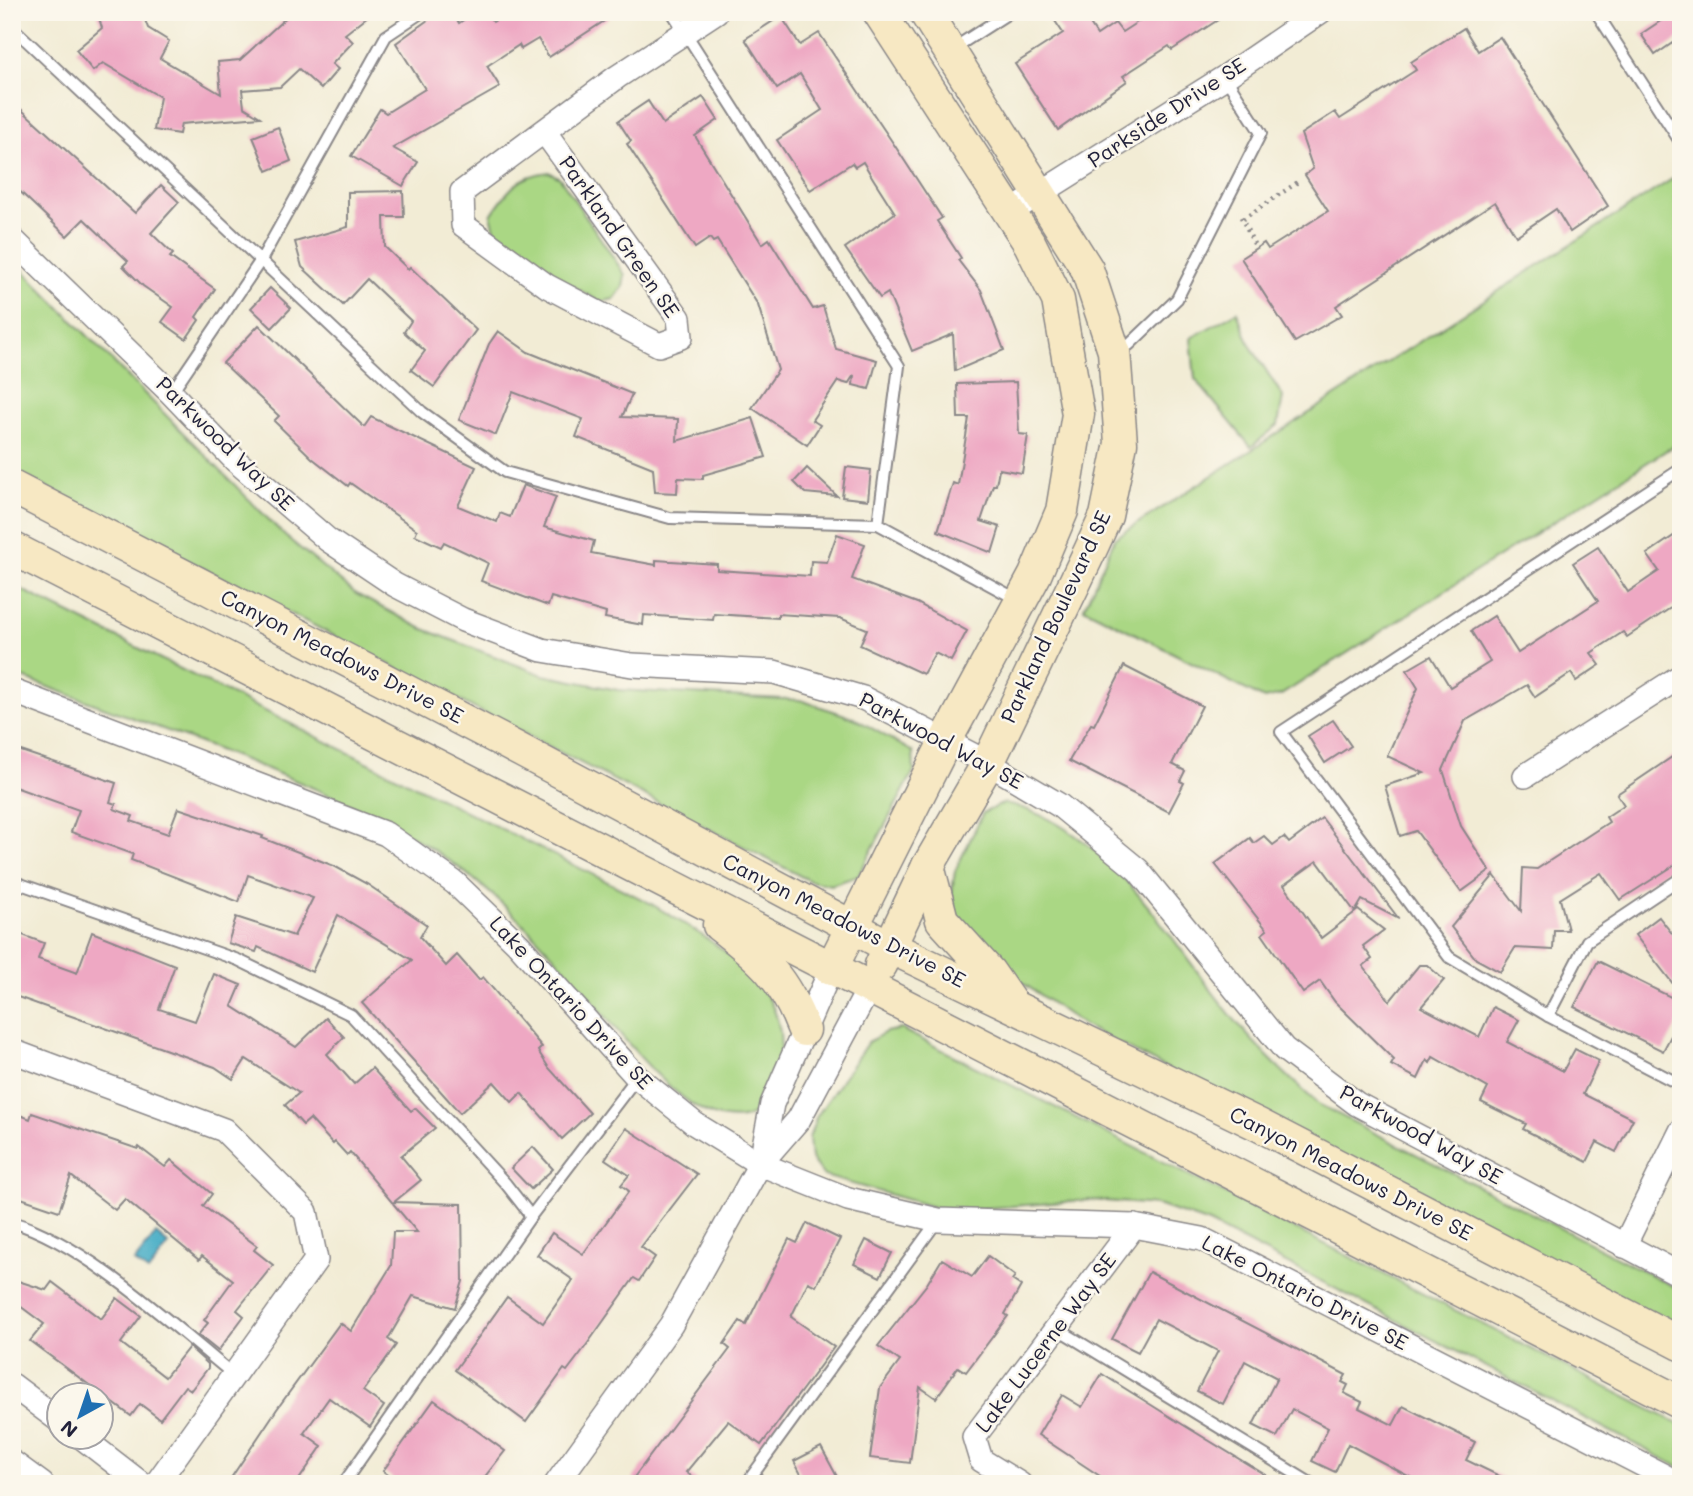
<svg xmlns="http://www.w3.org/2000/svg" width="1693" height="1496" font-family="Mali,sans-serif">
  <rect width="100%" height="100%" fill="#fbf7ec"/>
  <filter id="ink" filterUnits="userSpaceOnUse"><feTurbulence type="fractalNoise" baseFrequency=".0143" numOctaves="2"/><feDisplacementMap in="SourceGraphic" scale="14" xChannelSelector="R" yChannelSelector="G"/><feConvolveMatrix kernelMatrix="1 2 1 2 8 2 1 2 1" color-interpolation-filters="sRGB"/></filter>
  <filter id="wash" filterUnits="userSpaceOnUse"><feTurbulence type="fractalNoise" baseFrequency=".00686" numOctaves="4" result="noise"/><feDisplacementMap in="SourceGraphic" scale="28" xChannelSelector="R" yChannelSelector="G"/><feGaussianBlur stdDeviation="1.57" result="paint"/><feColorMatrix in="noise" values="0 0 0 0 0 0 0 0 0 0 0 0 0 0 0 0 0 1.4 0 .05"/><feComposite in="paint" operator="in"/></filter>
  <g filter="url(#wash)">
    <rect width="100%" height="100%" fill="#f2ecd5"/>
    <g fill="#aad784" stroke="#667c60" stroke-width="2">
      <path d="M549 172 560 178 625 275 623 287 614 299 600 302 498 242 491 215C507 191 518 175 549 172Z"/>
      <polygon points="1680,174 1681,441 1281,695 1264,699 1084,608 1115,538"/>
      <polygon points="12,259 285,536 356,594 421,628 543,675 618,690 800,700 854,718 913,752 914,771 858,876 831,885 810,881 12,470"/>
      <polygon points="1237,312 1250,345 1283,397 1278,425 1251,447 1195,379 1191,338"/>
      <path d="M12 585 650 903C714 943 807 988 774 1081 764 1111 752 1124 719 1117 672 1106 609 1019 576 981 559 961 539 940 520 921 438 837 350 802 244 760 167 730 90 702 12 674Z"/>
      <path d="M1004 803C1114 827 1171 946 1239 1025 1263 1054 1290 1079 1318 1104L1681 1290V1333L1086 1027 994 963 958 923 951 899 955 871 983 813Z"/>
      <polygon points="901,1029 1681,1425 1681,1468 1209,1223 1157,1205 1091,1200 948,1211 824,1176 811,1159 809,1138 817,1116 868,1042 886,1032"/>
    </g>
    <polygon fill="#46adc6" stroke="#346880" stroke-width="2" points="156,1234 169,1245 148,1272 134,1262"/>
    <g id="blocks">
      <g fill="#eea8c3">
        <polygon points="97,12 142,12 148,28 169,41 160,58 221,94 218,62 240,60 292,12 373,12 345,34 353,42 332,64 338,69 321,89 299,69 280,87 242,90 244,107 260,117 181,124 179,134 154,130 160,97 103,63 93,71 76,50 102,28"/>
        <polygon points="439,12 452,12 459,23 475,12 485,12 493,22 508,12 618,12 549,57 538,39 521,49 519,45 487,66 500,87 393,148 418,162 403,186 351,156 380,109 386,113 425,89 396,43"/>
        <polygon points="1049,12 1082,12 1097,35 1115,23 1122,32 1153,12 1230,12 1172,50 1169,46 1123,76 1127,81 1058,130 1015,64 1063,33"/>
        <polygon points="1674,12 1681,12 1681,37 1655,55 1641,34"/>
        <polygon points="781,16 800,45 819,33 895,146 942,218 937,221 961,258 958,260 981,290 1004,350 955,371 953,334 912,351 888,293 880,298 845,248 895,213 874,180 863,162 855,167 852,163 810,190 777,140 822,110 800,74 777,89 745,39"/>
        <polygon points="1464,28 1478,51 1500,37 1608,206 1570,232 1556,209 1516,236 1495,202 1336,306 1342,315 1295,342 1241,258 1264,243 1268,249 1328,211 1305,175 1313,169 1301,134 1335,112 1340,119 1416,70 1411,62"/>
        <polygon points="703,97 718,120 695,136 762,244 769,239 813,309 823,306 836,349 877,360 869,389 853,385 854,375 848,384 838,381 812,420 820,425 807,445 752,408 778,370 758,305 717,240 713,242 710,238 695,248 627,144 631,141 618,121 648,101 663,124"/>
        <polygon points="12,101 135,213 161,185 179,202 151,233 173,254 170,257 215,289 196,317 199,320 186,339 162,322 173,307 143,286 123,266 128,261 84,219 67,236 12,184"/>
        <polygon points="278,127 291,161 267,171 253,137"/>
        <polygon points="403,191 404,217 384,217 385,247 408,269 410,267 476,330 434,387 411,370 425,351 404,332 411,321 367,279 343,305 302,267 295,242 348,227 348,192"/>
        <polygon points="270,288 291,308 272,328 251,308"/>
        <polygon points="259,325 364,427 371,417 476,467 458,506 497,522 500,513 510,517 523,485 556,497 544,527 594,541 591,553 656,565 656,560 717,564 717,570 810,576 811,561 827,562 837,534 865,544 852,579 917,603 967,631 951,661 935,653 923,674 860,645 867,629 840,618 778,614 778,618 714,614 713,620 644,615 643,625 605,618 606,613 551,597 548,606 481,581 488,563 444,542 441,547 415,535 417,530 350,483 348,486 312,458 274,421 279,416 223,363"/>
        <polygon points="498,331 528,352 632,394 622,417 678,419 677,441 753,418 766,457 703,475 703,479 678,478 677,493 655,492 653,468 576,437 583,419 513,392 496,435 459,420 489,344"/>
        <polygon points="1016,382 1019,434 1028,435 1022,473 999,469 996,485 993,485 981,521 1000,527 992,553 938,531 953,483 958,485 969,418 958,418 957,384"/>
        <polygon points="846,467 871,470 868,500 842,497"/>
        <polygon points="807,468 837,496 805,493 794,482"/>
        <polygon points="1681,531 1681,601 1627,637 1623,632 1591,653 1600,665 1576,681 1571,673 1535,697 1527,685 1465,721 1443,770 1461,826 1490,871 1461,892 1416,831 1400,836 1385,786 1424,773 1387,756 1418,688 1407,670 1431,656 1450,687 1490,662 1471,631 1494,616 1518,653 1598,601 1573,563 1598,547 1628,592 1659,571 1647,554"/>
        <polygon points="1124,666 1202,706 1172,764 1185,771 1180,781 1184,783 1169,812 1069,761 1091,724 1094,725"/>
        <polygon points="1333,720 1351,746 1325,763 1308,736"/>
        <polygon points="12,748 116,783 110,802 116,804 114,809 133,816 131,821 168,834 178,808 263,836 262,838 334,866 367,884 427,925 420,937 446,966 457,955 479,980 483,977 542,1047 538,1051 549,1068 590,1113 562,1139 521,1093 512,1102 494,1082 460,1113 362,1003 412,960 338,915 312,972 258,947 256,952 228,943 236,917 294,936 313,898 248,875 239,902 131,860 133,854 71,832 79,810 12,786"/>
        <polygon points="1681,751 1681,861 1620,900 1601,873 1560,899 1568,930 1554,930 1553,950 1515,948 1500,972 1476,959 1451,927 1494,875 1521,911 1523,868 1537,869 1609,822 1606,817 1624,805 1617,794"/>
        <polygon points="1322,818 1399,919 1362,900 1355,912 1317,861 1284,885 1321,938 1358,910 1384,930 1363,946 1372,959 1363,966 1390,1001 1419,965 1427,965 1444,980 1421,1007 1479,1037 1493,1007 1519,1020 1507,1042 1563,1071 1575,1049 1599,1061 1583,1094 1633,1119 1616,1152 1597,1142 1587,1162 1523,1129 1526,1124 1481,1102 1488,1088 1433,1057 1430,1063 1427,1060 1418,1079 1391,1065 1394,1060 1335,1002 1320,981 1303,993 1262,934 1267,930 1215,864 1250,838 1254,843 1264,836 1273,845 1284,837 1289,843"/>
        <polygon points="1659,917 1681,945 1681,994 1635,935"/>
        <polygon points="12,931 44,943 38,959 77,973 92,932 175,965 159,1009 195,1021 214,974 241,985 232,1006 296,1047 326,1018 344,1037 327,1054 354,1084 372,1068 411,1111 415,1108 435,1128 401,1156 421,1180 394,1202 462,1204 463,1281 455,1308 413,1296 388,1339 396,1345 363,1391 384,1406 370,1427 329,1398 304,1433 322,1446 296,1484 227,1484 277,1409 340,1323 351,1331 391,1266 393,1232 417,1232 350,1152 347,1155 335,1142 333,1144 310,1119 303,1125 285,1105 299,1093 246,1059 233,1079 215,1067 12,995"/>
        <polygon points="1598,961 1681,1002 1681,1017 1663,1051 1574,1007"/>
        <polygon points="12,1112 30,1119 32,1113 138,1149 139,1147 165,1167 171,1160 212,1194 203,1206 257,1246 254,1250 273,1265 237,1310 244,1316 218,1351 198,1335 208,1323 204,1320 233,1280 202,1256 199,1260 125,1199 115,1210 71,1176 59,1211 12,1195"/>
        <polygon points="626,1128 697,1174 641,1247 655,1257 639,1281 634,1278 583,1350 567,1371 564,1369 526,1422 455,1370 507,1297 543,1323 573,1280 537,1255 552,1233 583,1254 629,1191 621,1185 629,1175 605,1159"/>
        <polygon points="533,1147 553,1169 531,1189 511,1168"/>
        <polygon points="807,1223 840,1239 816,1286 808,1282 791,1317 834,1347 761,1445 728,1421 686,1472 702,1484 629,1484 730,1349 724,1344 740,1321 746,1325 789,1239 797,1243"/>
        <polygon points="866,1240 892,1253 880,1277 854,1264"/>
        <polygon points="988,1256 1015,1276 1012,1280 1021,1286 1005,1314 1008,1316 966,1372 958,1367 936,1398 920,1387 910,1463 870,1458 880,1388 900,1361 878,1346 927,1284 942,1259 972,1277"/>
        <polygon points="1149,1272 1346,1375 1342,1382 1348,1385 1344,1393 1362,1402 1359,1408 1393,1425 1403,1406 1475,1442 1466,1460 1516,1484 1423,1484 1348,1444 1335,1472 1312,1461 1328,1428 1292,1409 1277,1437 1253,1425 1277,1378 1245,1361 1223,1404 1197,1391 1218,1351 1156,1319 1138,1352 1112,1339"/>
        <polygon points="12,1279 46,1290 52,1282 101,1319 117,1298 141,1316 121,1343 165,1377 189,1347 208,1364 208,1368 191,1390 185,1386 160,1419 140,1404 131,1416 30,1341 44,1324 12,1300"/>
        <polygon points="1102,1374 1172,1418 1280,1484 1112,1484 1038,1435 1062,1395 1082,1407"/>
        <polygon points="434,1400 505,1451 479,1484 400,1484 383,1471"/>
        <polygon points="821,1447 841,1484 806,1484 794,1461"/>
      </g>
    </g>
  </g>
  <g filter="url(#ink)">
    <use href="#blocks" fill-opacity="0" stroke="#8a8788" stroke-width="2"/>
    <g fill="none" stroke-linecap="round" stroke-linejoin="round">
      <defs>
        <g id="lane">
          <polyline points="1596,12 1681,143"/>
          <polyline points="12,27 422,412 505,472 670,518 878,524 899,366 672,12"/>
          <polyline points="951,50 1010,12"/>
          <polyline points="1117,350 1129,345 1177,299 1261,133 1225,77"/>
          <polyline points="171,393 261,260 386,36 422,12"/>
          <polyline points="1681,469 1281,732 1449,957 1548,1016 1681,1085"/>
          <polyline points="878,524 1020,601"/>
          <polyline points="12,881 238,960 351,1015 506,1184 531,1216"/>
          <polyline points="1548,1016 1587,941 1681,878"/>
          <path d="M12 1222C83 1242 175 1327 234 1375"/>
          <polyline points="1058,1329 1312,1484"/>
          <polyline points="343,1484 531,1216 637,1077"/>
          <polyline points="746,1484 938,1220"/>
        </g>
        <g id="street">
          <polyline points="544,131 679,318 681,337 659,345 547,286 463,225 462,192 617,77 716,12"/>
          <polyline points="1012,211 1225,77 1320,12"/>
          <polyline points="12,239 171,393 236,461 328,540 395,585 463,620 542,650 632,665 774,672 863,698 988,763 1059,805 1138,870 1284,1049 1357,1104 1681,1275"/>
          <polyline points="12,691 386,834 455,883 518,944 637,1077 695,1124 760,1164 848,1199 938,1220 1134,1226 1202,1239 1680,1484"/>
          <polyline points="1525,776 1681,676"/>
          <polyline points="12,1051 224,1130 306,1212 316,1260 156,1484"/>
          <polyline points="761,1161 772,1104 831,969"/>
          <polyline points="1624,1246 1681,1131"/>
          <polyline points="12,1385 60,1421"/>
          <polyline points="80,1436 142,1484"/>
          <polyline points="12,1462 42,1484"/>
          <polyline points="556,1484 671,1325 760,1164 799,1119 869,988"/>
          <polyline points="1020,1484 981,1460 974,1437 1134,1226"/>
        </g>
        <g id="secondary">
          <polyline points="12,487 499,739 890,947 1259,1125 1681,1344"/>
          <polyline points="12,548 1681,1403"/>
          <polyline points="928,866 942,920 989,972 1012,1005"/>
          <path d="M719 925C763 959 784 978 804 1030"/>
          <polyline points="881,965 928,866 988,763 1090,551 1106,516 1121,443 1114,351 1087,269 925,12"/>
          <polyline points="831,969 946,740 1035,575 1062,511 1078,414 1058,300 1030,244 879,12"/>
        </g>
      </defs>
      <use href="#lane" stroke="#8a8788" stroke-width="14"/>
      <use href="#street" stroke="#8a8788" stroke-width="26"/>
      <use href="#secondary" stroke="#8a8788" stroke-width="35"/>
      <g stroke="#8a8788" stroke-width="4.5" stroke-dasharray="2 5" stroke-linecap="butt">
        <polyline points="1241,217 1256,248"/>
        <polyline points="1243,219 1301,180"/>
      </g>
      <use href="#lane" stroke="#fff" stroke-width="10"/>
      <use href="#street" stroke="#fff" stroke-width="23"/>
      <use href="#secondary" stroke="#f7e8c3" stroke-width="32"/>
    </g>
  </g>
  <g text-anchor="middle" stroke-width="5" stroke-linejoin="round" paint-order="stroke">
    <g font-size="21" fill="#22223b" stroke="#fbf7ec">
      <text transform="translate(1167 113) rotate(-33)" y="7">Parkside Drive SE</text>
      <text transform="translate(619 237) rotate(55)" y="7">Parkland Green SE</text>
      <text transform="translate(225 444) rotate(44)" y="7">Parkwood Way SE</text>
      <text transform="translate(1056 617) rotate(-65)" y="7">Parkland Boulevard SE</text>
      <text transform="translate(342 657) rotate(27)" y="7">Canyon Meadows Drive SE</text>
      <text transform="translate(941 741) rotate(28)" y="7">Parkwood Way SE</text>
      <text transform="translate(844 921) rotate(27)" y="7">Canyon Meadows Drive SE</text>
      <text transform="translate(571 1003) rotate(47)" y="7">Lake Ontario Drive SE</text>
      <text transform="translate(1421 1135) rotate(29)" y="7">Parkwood Way SE</text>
      <text transform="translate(1351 1174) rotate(27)" y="7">Canyon Meadows Drive SE</text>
      <text transform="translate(1305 1293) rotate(27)" y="7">Lake Ontario Drive SE</text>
      <text transform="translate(1046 1343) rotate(-53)" y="7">Lake Lucerne Way SE</text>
    </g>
  </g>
  <rect width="1693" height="1496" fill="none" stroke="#fbf7ec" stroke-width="42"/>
  <g transform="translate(80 1416) rotate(220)"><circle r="33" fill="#fbf7ec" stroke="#a4a2a5" stroke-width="2"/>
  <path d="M0-5L12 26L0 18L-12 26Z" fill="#1f6fb2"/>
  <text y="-10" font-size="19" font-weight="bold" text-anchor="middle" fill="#22223b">N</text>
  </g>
</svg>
